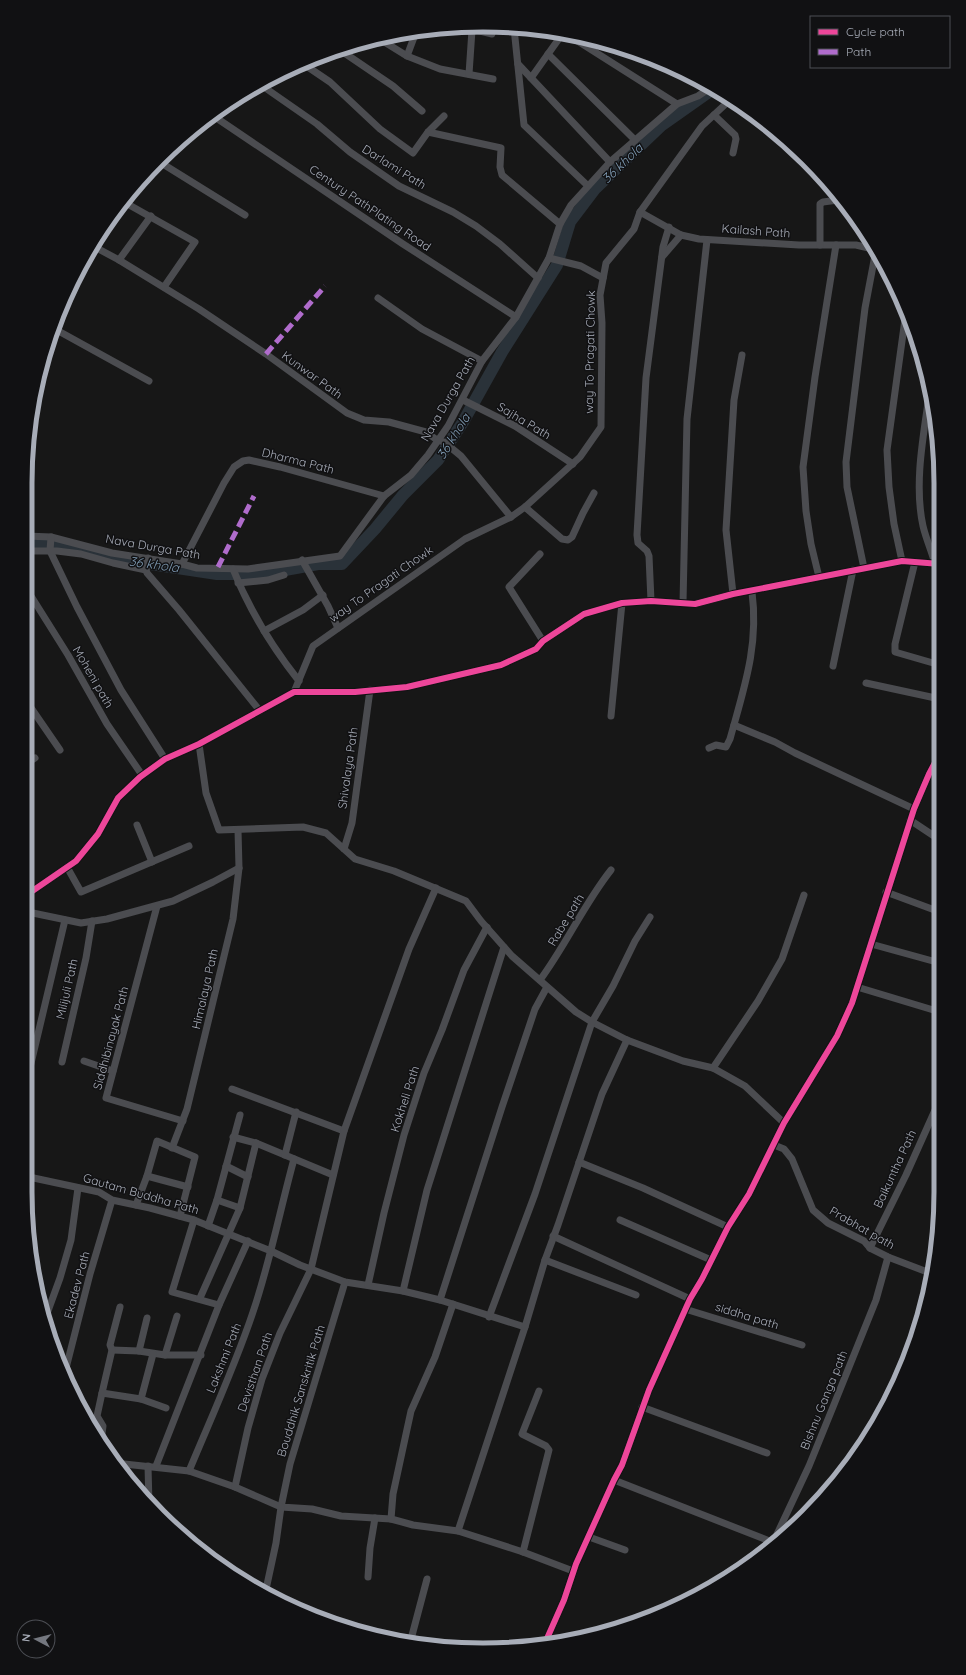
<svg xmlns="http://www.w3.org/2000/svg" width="966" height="1675" font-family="Quicksand,sans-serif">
  <rect width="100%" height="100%" fill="#171717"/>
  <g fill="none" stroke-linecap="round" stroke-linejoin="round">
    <polyline stroke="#2a3239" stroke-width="12" points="26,544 61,545 111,558 217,574 263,574 318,564 342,564 375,529 403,495 438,460 463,422 502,352 557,265 570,222 595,189 662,125 713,89"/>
    <g stroke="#4b4c50" stroke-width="7">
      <polyline points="464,27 492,34"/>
      <polyline points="514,28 524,125 587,185"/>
      <polyline points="565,33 677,104"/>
      <polyline points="378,38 407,56 440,69 493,79"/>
      <polyline points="340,50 393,86 422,111"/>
      <polyline points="548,54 635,140"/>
      <polyline points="407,56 416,32"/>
      <polyline points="302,63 330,82 380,129 413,153 428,132 444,116"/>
      <polyline points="518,64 610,162"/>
      <polyline points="469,74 472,30"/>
      <polyline points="531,78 563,33"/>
      <polyline points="261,85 317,124 350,152 399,186 453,212 476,226 500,244 538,278"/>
      <polyline points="212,115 403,244 516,317"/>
      <polyline points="714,115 735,135 736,139 733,153"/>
      <polyline points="428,132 501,148 500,167 502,175 560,224"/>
      <polyline points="158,161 245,215"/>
      <polyline points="124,202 195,242 164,287"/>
      <polyline points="640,212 681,235 699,239 799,245 856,245 877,250"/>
      <polyline points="820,245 820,204 823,202 838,200"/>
      <polyline points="93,246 119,260 199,309 266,354 347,413 364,420 389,422 426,432 437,440 444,442 461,456 511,517"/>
      <polyline points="662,257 681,235"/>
      <polyline points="549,258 581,266 603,278"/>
      <polyline points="119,260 151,216"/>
      <polyline points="378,298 422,329 482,361"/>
      <polyline points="53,328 149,381"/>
      <path d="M929 396C923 438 914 485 923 526 926 539 932 552 935 564"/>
      <polyline points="463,400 515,426 573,464"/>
      <polyline points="525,507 562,539 568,540 572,537 583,513 594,493"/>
      <polyline points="26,536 51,537 112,553 182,564 197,568 248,569 340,556 384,496 411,475 428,455 448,426 482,361 516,317 549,258 560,224 571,205 610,162 677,104 698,96 710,88"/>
      <polyline points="51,537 50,551 77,607 121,690 165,759"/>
      <polyline points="26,551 57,551 81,554 113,563 146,570"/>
      <polyline points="540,554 509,587 543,641"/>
      <polyline points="148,558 146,570 147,573 179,610 260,711"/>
      <polyline points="302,560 328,606 338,628"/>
      <polyline points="902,561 894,524 889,487 887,450 906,312"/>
      <polyline points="915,562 895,644 895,652 940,665"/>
      <polyline points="182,564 224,483 234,467 243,461 249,460 280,467 384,496"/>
      <polyline points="864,568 847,487 846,462 865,308 876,250"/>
      <path d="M233 569C249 609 272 647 299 681"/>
      <polyline points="819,577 811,544 806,511 803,467 815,377 836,245"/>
      <polyline points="238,583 268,580 284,575"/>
      <polyline points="26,588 68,655 107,724 142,775"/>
      <polyline points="733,594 726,530 734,400 742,355"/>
      <polyline points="651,601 649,556 647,551 638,543 637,535 646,378 663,247 669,227"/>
      <polyline points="683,603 687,419 707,240"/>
      <polyline points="264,631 303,610 323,595"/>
      <polyline points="833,666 853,570"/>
      <polyline points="866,683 940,699"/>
      <polyline points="294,692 313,646 465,539 511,517 525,507 580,457 601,427 602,323 600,295 606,263 634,229 640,212 702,126 731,99"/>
      <polyline points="27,702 60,750"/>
      <polyline points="611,716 622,603"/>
      <polyline points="734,725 775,742 795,753 914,809"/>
      <polyline points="199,744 206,793 219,830 303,827 326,833 355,859 394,871 466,901 481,921 512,956 576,1012 592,1022 627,1040 683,1061 713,1068 745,1086 784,1123"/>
      <path d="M709 748 716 745 726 747 730 739C744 688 759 646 752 592"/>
      <polyline points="27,763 35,758"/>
      <polyline points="910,820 940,840"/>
      <polyline points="137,825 152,862"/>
      <polyline points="344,849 352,823 370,690"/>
      <polyline points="67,867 81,892 189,846"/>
      <polyline points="886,892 940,912"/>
      <polyline points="28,894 76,861 98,834 118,798 140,777 165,759 199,744 294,692 355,692 407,687 501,665 536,649 543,641 584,614 622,603 651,601 695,604 733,594 902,561 940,564"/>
      <polyline points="157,906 106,1098 183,1121"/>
      <polyline points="28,912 81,923 107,919 173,901 213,882 239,868"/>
      <polyline points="871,944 940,963"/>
      <path d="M540 980C566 945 584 904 611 870"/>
      <polyline points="857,987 940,1012"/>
      <polyline points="84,1061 113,1071"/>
      <polyline points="62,1062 86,958 92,921"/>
      <polyline points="713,1068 758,1001 782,959 804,895"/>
      <polyline points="28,1076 65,920"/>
      <polyline points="232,1089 344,1131"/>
      <polyline points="233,1137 256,1143 333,1175"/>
      <polyline points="774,1145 784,1149 792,1159 813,1210 828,1223 864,1241 870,1248 888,1257 930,1273"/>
      <polyline points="172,1148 187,1109 233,919 239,868 238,830"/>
      <polyline points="285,1155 296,1112"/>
      <polyline points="579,1162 643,1188 728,1227"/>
      <polyline points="226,1166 248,1177"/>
      <polyline points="147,1176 188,1187"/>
      <polyline points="29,1177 99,1192 112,1200 150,1208 194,1220 271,1251 300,1265 345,1282 403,1291 440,1300 525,1327"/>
      <polyline points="217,1200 240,1208"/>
      <polyline points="136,1205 147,1176 157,1141 195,1157 180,1216"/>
      <polyline points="194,1220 172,1292 219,1305"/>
      <polyline points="620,1220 711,1260"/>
      <polyline points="208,1226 217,1200 240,1115"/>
      <polyline points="553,1236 690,1299"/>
      <polyline points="870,1248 906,1175 940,1099"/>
      <polyline points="545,1260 636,1295"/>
      <polyline points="345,1282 290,1464 281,1507 312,1509 341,1516 391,1519 413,1525 458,1531 523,1552 573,1571"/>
      <polyline points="368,1285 384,1213 404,1135 424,1073 442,1030 464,970 487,927"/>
      <polyline points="403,1291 427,1190 504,947"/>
      <polyline points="200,1298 240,1208 256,1143"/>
      <polyline points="440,1300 502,1107 535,1009 547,987"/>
      <polyline points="685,1309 802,1345"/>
      <polyline points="489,1317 535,1194 592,1022 613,986 635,941 650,917"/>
      <polyline points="45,1319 60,1278 71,1240 78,1188"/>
      <polyline points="112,1350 139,1351 165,1355 201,1355"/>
      <polyline points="139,1351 147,1318"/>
      <polyline points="165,1355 177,1316"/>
      <polyline points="64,1376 90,1274 112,1200"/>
      <polyline points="102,1393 112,1350 110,1345 120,1307"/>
      <polyline points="141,1399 153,1354"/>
      <polyline points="642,1407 767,1453"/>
      <polyline points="101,1441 103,1426 97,1416 102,1393 141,1399 166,1408"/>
      <polyline points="115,1463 189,1471 235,1487 281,1507 276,1543 265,1594"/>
      <polyline points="148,1466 149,1504"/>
      <polyline points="156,1466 219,1305 248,1241"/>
      <path d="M189 1471C211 1418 235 1366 253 1312 270 1262 280 1210 294 1159"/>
      <polyline points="614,1480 772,1542"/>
      <polyline points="235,1487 248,1428 262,1379 280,1333 311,1269 344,1131 409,949 436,888"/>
      <polyline points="391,1519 393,1494 411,1411 435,1357 453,1304"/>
      <polyline points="458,1531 525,1327 545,1260 558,1225 602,1094 627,1040"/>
      <polyline points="589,1537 625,1550"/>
      <polyline points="771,1547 809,1466 833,1407 876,1300 888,1257"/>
      <polyline points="523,1552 549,1450 546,1446 522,1434 539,1391"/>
      <polyline points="368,1577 370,1548 375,1518"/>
      <polyline points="410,1643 427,1579"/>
      <polyline points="545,1643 564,1600 576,1564 614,1480 622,1465 649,1390 690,1299 702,1279 728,1227 749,1194 784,1123 837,1036 852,1003 914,809 929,774 940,753"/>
    </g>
    <g stroke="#b06ccc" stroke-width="5" stroke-dasharray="10 5" stroke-linecap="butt">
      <polyline points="266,354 325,286"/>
      <polyline points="218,567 254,496"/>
    </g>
    <defs>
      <g id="cycleway">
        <polyline points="28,894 76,861 98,834 118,798 140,777 165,759 199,744 294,692 355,692 407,687 501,665 536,649 543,641 584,614 622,603 651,601 695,604 733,594 902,561 940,564"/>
        <polyline points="545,1643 564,1600 576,1564 614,1480 622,1465 649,1390 690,1299 702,1279 728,1227 749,1194 784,1123 837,1036 852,1003 914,809 929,774 940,753"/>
      </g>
    </defs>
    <use href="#cycleway" stroke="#111113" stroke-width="8"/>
    <use href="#cycleway" stroke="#ed469a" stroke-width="6"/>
  </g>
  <g text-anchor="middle" stroke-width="3" stroke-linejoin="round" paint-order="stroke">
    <g font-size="12" fill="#a8adb8" stroke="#111113">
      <text transform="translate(394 167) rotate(32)" y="4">Darlami Path</text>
      <text transform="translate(370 208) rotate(34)" y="4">Century PathPlating Road</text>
      <text transform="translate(756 231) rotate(4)" y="4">Kailash Path</text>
      <text transform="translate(590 352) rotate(-89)" y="4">way To Pragati Chowk</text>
      <text transform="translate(312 375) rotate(36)" y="4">Kunwar Path</text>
      <text transform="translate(448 399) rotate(-60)" y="4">Nava Durga Path</text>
      <text transform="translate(524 421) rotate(31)" y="4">Sajha Path</text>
      <text transform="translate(298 461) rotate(14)" y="4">Dharma Path</text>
      <text transform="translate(153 547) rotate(10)" y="4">Nava Durga Path</text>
      <text transform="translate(381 584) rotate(-35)" y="4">way To Pragati Chowk</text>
      <text transform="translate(93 677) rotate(60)" y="4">Moheni path</text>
      <text transform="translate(348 768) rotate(-82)" y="4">Shivalaya Path</text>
      <text transform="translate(566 920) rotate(-59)" y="4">Rabe path</text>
      <text transform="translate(67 989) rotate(-77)" y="4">Milijuli Path</text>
      <text transform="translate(205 989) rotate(-77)" y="4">Himalaya Path</text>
      <text transform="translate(111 1038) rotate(-75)" y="4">Siddhibinayak Path</text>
      <text transform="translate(405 1099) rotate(-72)" y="4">Kokheli Path</text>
      <text transform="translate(895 1169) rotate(-65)" y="4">Baikuntha Path</text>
      <text transform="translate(141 1194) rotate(16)" y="4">Gautam Buddha Path</text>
      <text transform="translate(862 1228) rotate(30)" y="4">Prabhat path</text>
      <text transform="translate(77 1285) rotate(-75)" y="4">Ekadev Path</text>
      <text transform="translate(747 1316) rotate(17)" y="4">siddha path</text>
      <text transform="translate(224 1358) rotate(-68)" y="4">Lakshmi Path</text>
      <text transform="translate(255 1372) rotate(-71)" y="4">Devisthan Path</text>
      <text transform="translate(301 1391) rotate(-73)" y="4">Bouddhik Sanskritik Path</text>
      <text transform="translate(824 1400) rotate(-68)" y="4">Bishnu Ganga path</text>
    </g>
    <g font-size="13" font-style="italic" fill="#7f9bb3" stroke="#111113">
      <text transform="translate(622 163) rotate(-44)" y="5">36 khola</text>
      <text transform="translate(453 436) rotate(-58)" y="5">36 khola</text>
      <text transform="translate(154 564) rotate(8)" y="5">36 khola</text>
    </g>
  </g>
  <path d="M0 0H966V1675H0ZM483 32H483A451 451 0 0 1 934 483V1192A451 451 0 0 1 483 1643H483A451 451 0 0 1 32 1192V483A451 451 0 0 1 483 32Z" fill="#111113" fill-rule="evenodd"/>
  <path fill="none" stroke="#a8adb8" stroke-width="5" d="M483 32H483A451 451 0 0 1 934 483V1192A451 451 0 0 1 483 1643H483A451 451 0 0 1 32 1192V483A451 451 0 0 1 483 32Z"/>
  <rect x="810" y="16" width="140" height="52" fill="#111113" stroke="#4d4f55"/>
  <rect x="818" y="29" width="20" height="6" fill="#ed469a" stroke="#4d4f55"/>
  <text x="846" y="36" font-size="12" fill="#a8adb8">Cycle path</text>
  <rect x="818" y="49" width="20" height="6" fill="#b06ccc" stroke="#4d4f55"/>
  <text x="846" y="56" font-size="12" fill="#a8adb8">Path</text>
  <g transform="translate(36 1639) rotate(277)"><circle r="19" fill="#111113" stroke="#4d4f55"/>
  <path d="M0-3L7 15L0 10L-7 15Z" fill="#757880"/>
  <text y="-6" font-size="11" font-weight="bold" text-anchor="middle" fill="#a8adb8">N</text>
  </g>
</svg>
